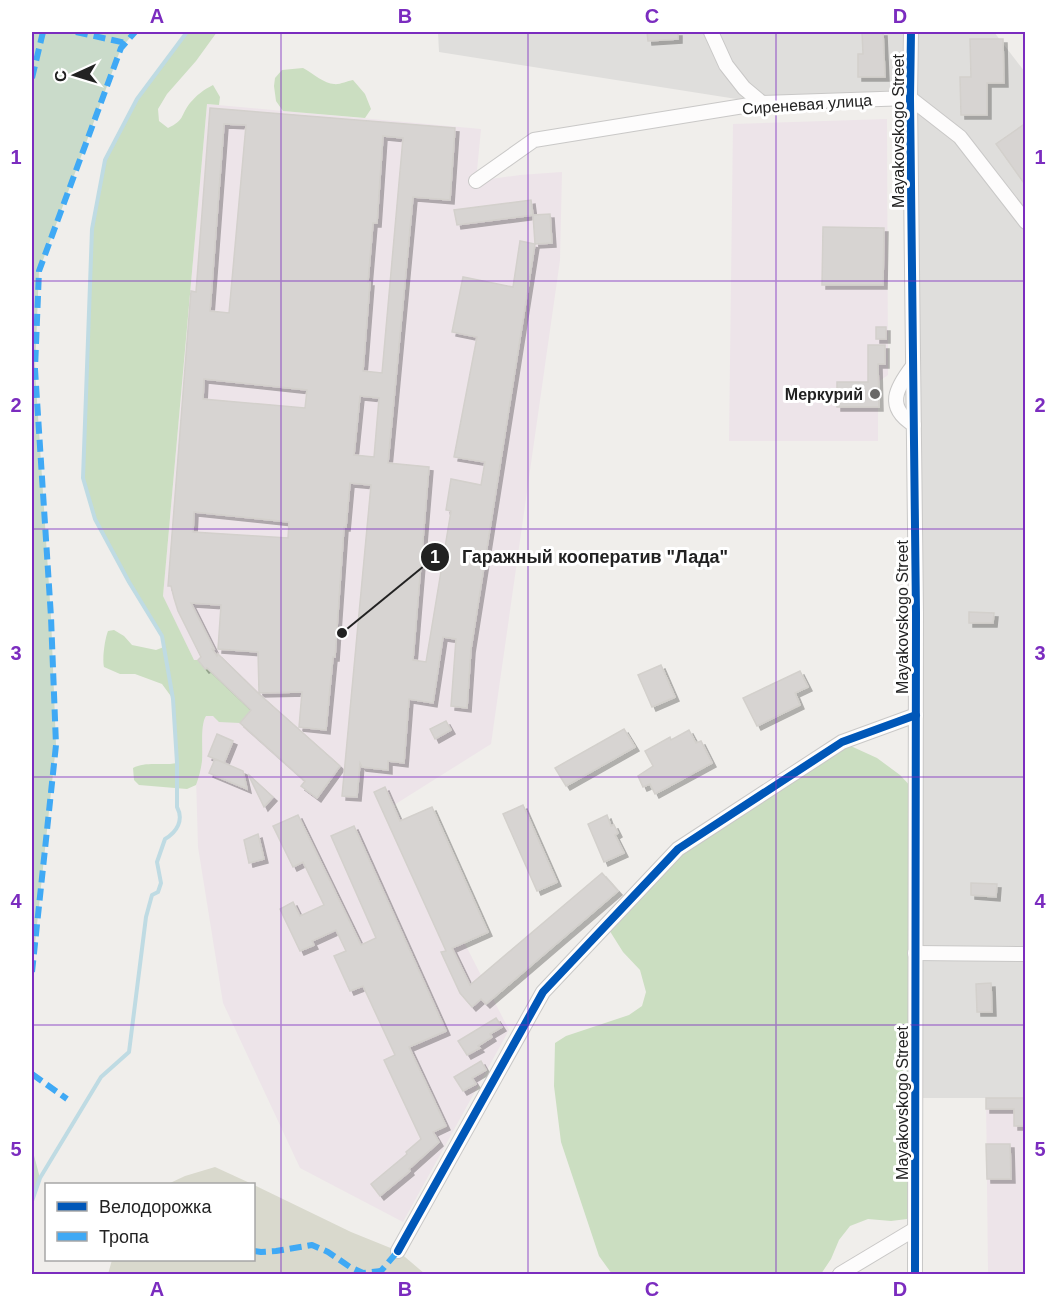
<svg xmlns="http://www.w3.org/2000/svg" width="1057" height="1306" font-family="Helvetica,sans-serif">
  <defs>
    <filter id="shadow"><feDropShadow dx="4" dy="4" stdDeviation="0" flood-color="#0004"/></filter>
  </defs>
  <rect width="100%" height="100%" fill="#f0eeeb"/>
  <polygon fill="#dfdedc" points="438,32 994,32 1025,72 1025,1098 915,1098 910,98 762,103 439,52"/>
  <g fill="#ede4e9">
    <polygon points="207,104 481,129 476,181 520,175 562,172 560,260 491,744 394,805 509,1030 403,1222 300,1168 223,1003 198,847 193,670 163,596"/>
    <polygon points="887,119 888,375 878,382 878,441 729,441 733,124"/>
    <polygon points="986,1098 1025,1098 1025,1274 988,1274"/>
  </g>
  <g fill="#d9d9cd">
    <polygon points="215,1167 252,1184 168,1184 185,1176"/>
    <polygon points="254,1185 351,1232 398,1251 425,1274 108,1274 112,1260 254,1260"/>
  </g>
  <g fill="#cbdec1">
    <path d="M187 32H217L196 61 167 94 158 109 159 121 168 128C185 120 180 116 190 103 197 95 203 90 213 85L220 97 219 105 207 104 163 596 194 660H198L205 669 207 668 251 710 240 723 219 722 213 716H206C200 725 203 749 202 761 201 769 199 777 196 785L187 789 139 785 134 780 133 768C146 761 162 766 177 763L173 699 162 684 135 674H120L104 667C102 659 105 638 108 631L114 630 124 636 132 645 156 650 164 647 162 636 129 582 95 519 83 478 84 435 92 229 105 160 137 99Z"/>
    <path d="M303 68C312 73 325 84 334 84 339 85 347 81 353 80L365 94 371 109 365 118 283 111 276 101 274 86 275 78 282 70Z"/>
    <polygon points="842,742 877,758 900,775 915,791 915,1218 891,1221 868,1219 850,1226 839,1240 831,1259 821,1274 612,1274 599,1256 561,1142 554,1086 555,1043 566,1036 629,1015 642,1006 646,992 640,970 623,952 606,925 678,849"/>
  </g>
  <g fill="#cadbca">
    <polygon points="32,32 135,32 121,48 39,271 35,369 51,617 56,745 32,972"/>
    <polygon points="32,1148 40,1178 32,1201"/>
  </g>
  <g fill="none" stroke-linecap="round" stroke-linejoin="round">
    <path stroke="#bfdbe3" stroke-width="4" d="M32 1201 40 1178 101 1077 129 1052 146 917 152 895 158 892 161 883 157 862 165 839C177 832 184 820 177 807V763L173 699 162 636 129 582 95 519 83 478 92 229 105 160 137 99 187 32"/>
  </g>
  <g fill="#d7d4d2" stroke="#d3d0cc" stroke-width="1.5" fill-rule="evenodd" filter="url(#shadow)">
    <polygon points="647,32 678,32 678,39 648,41"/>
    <polygon points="862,32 883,32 885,77 858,77 858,54 863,54"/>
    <polygon points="970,39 1003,39 1004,83 987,83 987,115 961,115 960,77 971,77"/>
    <path d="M210 108 455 128 450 200 413 197 388 463 429 467 413 660 426 662 451 511 446 510 451 479 481 485 485 462 454 457 477 337 452 332 463 277 513 287 520 241 535 244 471 649 467 708 451 706 456 639 443 637 433 703 409 699 404 763 388 761V770L362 767 360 763 357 797 342 796 371 485 350 483 346 527H344L335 657H333L326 730 299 727 302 692 259 693 258 652 218 649 221 605 191 603 214 649H212L217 656 218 654 258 693 340 766 317 798 301 786 305 781 240 723 251 710 207 668 205 669 198 660 201 657 178 611 174 598 171 586H168L191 291 196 292ZM224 124 246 125 229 313 210 311ZM383 136 403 138 382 373 363 371 370 282H368L373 223H377ZM204 379 307 390 305 408 203 399ZM360 396 379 398 374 457 354 455ZM194 512 289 522 288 538 193 532Z"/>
    <polygon points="1026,123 1026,186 996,144"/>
    <polygon points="531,200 533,215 457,225 454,210"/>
    <polygon points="550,214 552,243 535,244 533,215"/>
    <polygon points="823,227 884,228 883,285 822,285"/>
    <rect x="876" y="327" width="10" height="12"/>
    <polygon points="868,345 885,345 885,364 878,364 879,407 837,407 837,382 868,382"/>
    <polygon points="969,612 994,613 993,623 969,623"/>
    <polygon points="661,665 675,697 652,707 638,675"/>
    <polygon points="800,671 808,687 795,693 800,705 757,726 743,698"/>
    <polygon points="446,721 451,730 435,739 430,729"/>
    <polygon points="624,729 635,747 566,786 555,768"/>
    <polygon points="689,730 696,743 701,741 712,763 655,794 650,784 643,787 638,776 653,766 645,751 670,737 671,740"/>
    <polygon points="217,734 233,741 224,763 208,756"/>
    <polygon points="215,759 243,771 247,789 209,773"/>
    <polygon points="249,775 273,797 264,807 249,776"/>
    <polygon points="385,787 400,821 432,807 488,932 452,948 470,985 602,873 618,891 486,1004 481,999 472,1007 460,993 441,952 446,951 374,792"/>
    <polygon points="523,805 557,882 537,891 503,814"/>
    <polygon points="298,815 361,945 376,938 331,836 354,826 446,1031 409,1047 446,1126 433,1132 439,1142 409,1169 410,1171 380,1196 371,1184 407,1154 406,1152 421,1139 384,1060 395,1055 363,986 350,991 334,956 346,951 336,930 312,941 314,945 300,951 280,909 293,902 300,916 324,905 303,862 293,867 273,826"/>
    <polygon points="607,815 611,826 614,825 618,833 615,835 624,853 604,862 588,824"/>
    <polygon points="258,834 264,859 249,863 244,840"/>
    <polygon points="971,883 997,884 996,897 971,895"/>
    <polygon points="991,983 992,1012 977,1012 976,984"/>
    <polygon points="496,1018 502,1027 490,1034 492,1037 478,1046 480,1048 467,1055 458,1041"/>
    <polygon points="481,1061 486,1070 472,1078 476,1084 463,1091 454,1077"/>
    <polygon points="986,1098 1026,1098 1026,1126 1014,1126 1014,1109 986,1109"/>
    <polygon points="986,1144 1010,1144 1011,1179 987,1179"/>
  </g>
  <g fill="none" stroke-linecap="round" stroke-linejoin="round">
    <defs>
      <g id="minor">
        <polyline points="711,32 726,65 744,88 762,103"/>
        <polyline points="911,32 910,98 916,613 915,1274"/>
        <polyline points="476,181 534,140 762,103 910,98 960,137 1026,222"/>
        <path d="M913 366C896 388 885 407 914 425"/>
        <polyline points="915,953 1026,954"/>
        <polyline points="398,1251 543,992 678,849 842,742 916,715"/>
        <polyline points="840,1274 915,1229"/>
      </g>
    </defs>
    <use href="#minor" stroke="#c9c8c7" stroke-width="16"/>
    <use href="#minor" stroke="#fdfcfc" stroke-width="14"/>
    <g stroke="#3fa9f5" stroke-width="6" stroke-dasharray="12 6" stroke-linecap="butt">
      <polyline points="76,32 126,43"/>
      <polyline points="32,78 43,32"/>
      <polyline points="32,972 56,745 51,617 35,369 39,271 121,48 135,32"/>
      <polyline points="32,1074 67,1099"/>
      <polyline points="254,1251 261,1252 276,1251 312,1245 328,1252 350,1267 363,1273 381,1271"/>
      <polyline points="375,1274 381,1271 398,1251"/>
    </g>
    <defs>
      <g id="cycleway">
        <polyline points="911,32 910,98 916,613 915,1274"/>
        <polyline points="398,1251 543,992 678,849 842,742 916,715"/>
      </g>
    </defs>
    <use href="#cycleway" stroke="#fff" stroke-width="11"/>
    <use href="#cycleway" stroke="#0057b8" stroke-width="8"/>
  </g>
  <path fill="none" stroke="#7b2cbf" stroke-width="1.5" stroke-opacity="0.55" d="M281 32V1274M528 32V1274M776 32V1274M32 281H1026M32 529H1026M32 777H1026M32 1025H1026"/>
  <circle fill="#6a6968" stroke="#fff" stroke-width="2" cx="875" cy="394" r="6"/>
  <g text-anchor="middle" stroke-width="6" stroke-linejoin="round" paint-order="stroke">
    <g font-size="16" fill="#222" stroke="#fff">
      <text transform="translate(807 104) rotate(-4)" y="6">Сиреневая улица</text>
      <text transform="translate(898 131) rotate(-90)" y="6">Mayakovskogo Street</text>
      <text transform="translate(902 617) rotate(-90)" y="6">Mayakovskogo Street</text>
      <text transform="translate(902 1103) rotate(-90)" y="6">Mayakovskogo Street</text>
    </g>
    <g font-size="16" font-weight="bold" fill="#222" stroke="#fff" text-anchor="end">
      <text x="863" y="400">Меркурий</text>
    </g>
  </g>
  <path fill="none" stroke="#222" stroke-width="2" d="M342 633L435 557"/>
  <g fill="#222" stroke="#fff" stroke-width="2">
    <circle cx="342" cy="633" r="6"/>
    <circle cx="435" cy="557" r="15"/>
  </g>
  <g font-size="18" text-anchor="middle" font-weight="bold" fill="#fff">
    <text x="435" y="563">1</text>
  </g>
  <g font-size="18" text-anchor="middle" font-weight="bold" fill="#222" stroke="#fff" stroke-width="6" stroke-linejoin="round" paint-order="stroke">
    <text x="595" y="563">Гаражный кооператив "Лада"</text>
  </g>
  <rect width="1057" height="1306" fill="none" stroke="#ffffff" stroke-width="66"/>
  <rect x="45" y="1183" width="210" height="78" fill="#ffffff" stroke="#a7a7a7" stroke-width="1.5"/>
  <rect x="57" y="1202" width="30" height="9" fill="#0057b8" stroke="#a7a7a7" stroke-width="1.5"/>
  <text x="99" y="1213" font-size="18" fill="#222222">Велодорожка</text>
  <rect x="57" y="1232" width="30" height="9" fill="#3fa9f5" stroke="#a7a7a7" stroke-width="1.5"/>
  <text x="99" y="1243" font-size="18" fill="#222222">Тропа</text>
  <g transform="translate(75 75) rotate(266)" stroke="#ffffff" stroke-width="4.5" paint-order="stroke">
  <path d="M0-4.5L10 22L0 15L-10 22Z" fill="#222222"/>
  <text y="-9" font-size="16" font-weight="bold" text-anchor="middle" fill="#222222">С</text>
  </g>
  <rect x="33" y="33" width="991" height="1240" fill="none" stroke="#7b2cbf" stroke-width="2"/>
  <g font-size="20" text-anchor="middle" font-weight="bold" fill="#7b2cbf">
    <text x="157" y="23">A</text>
    <text x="405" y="23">B</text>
    <text x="652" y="23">C</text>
    <text x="900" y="23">D</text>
    <text x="16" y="164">1</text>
    <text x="1040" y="164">1</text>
    <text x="16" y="412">2</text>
    <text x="1040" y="412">2</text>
    <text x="16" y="660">3</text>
    <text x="1040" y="660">3</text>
    <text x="16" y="908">4</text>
    <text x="1040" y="908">4</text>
    <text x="16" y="1156">5</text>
    <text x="1040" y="1156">5</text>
    <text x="157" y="1296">A</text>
    <text x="405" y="1296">B</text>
    <text x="652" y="1296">C</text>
    <text x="900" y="1296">D</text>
  </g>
</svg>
